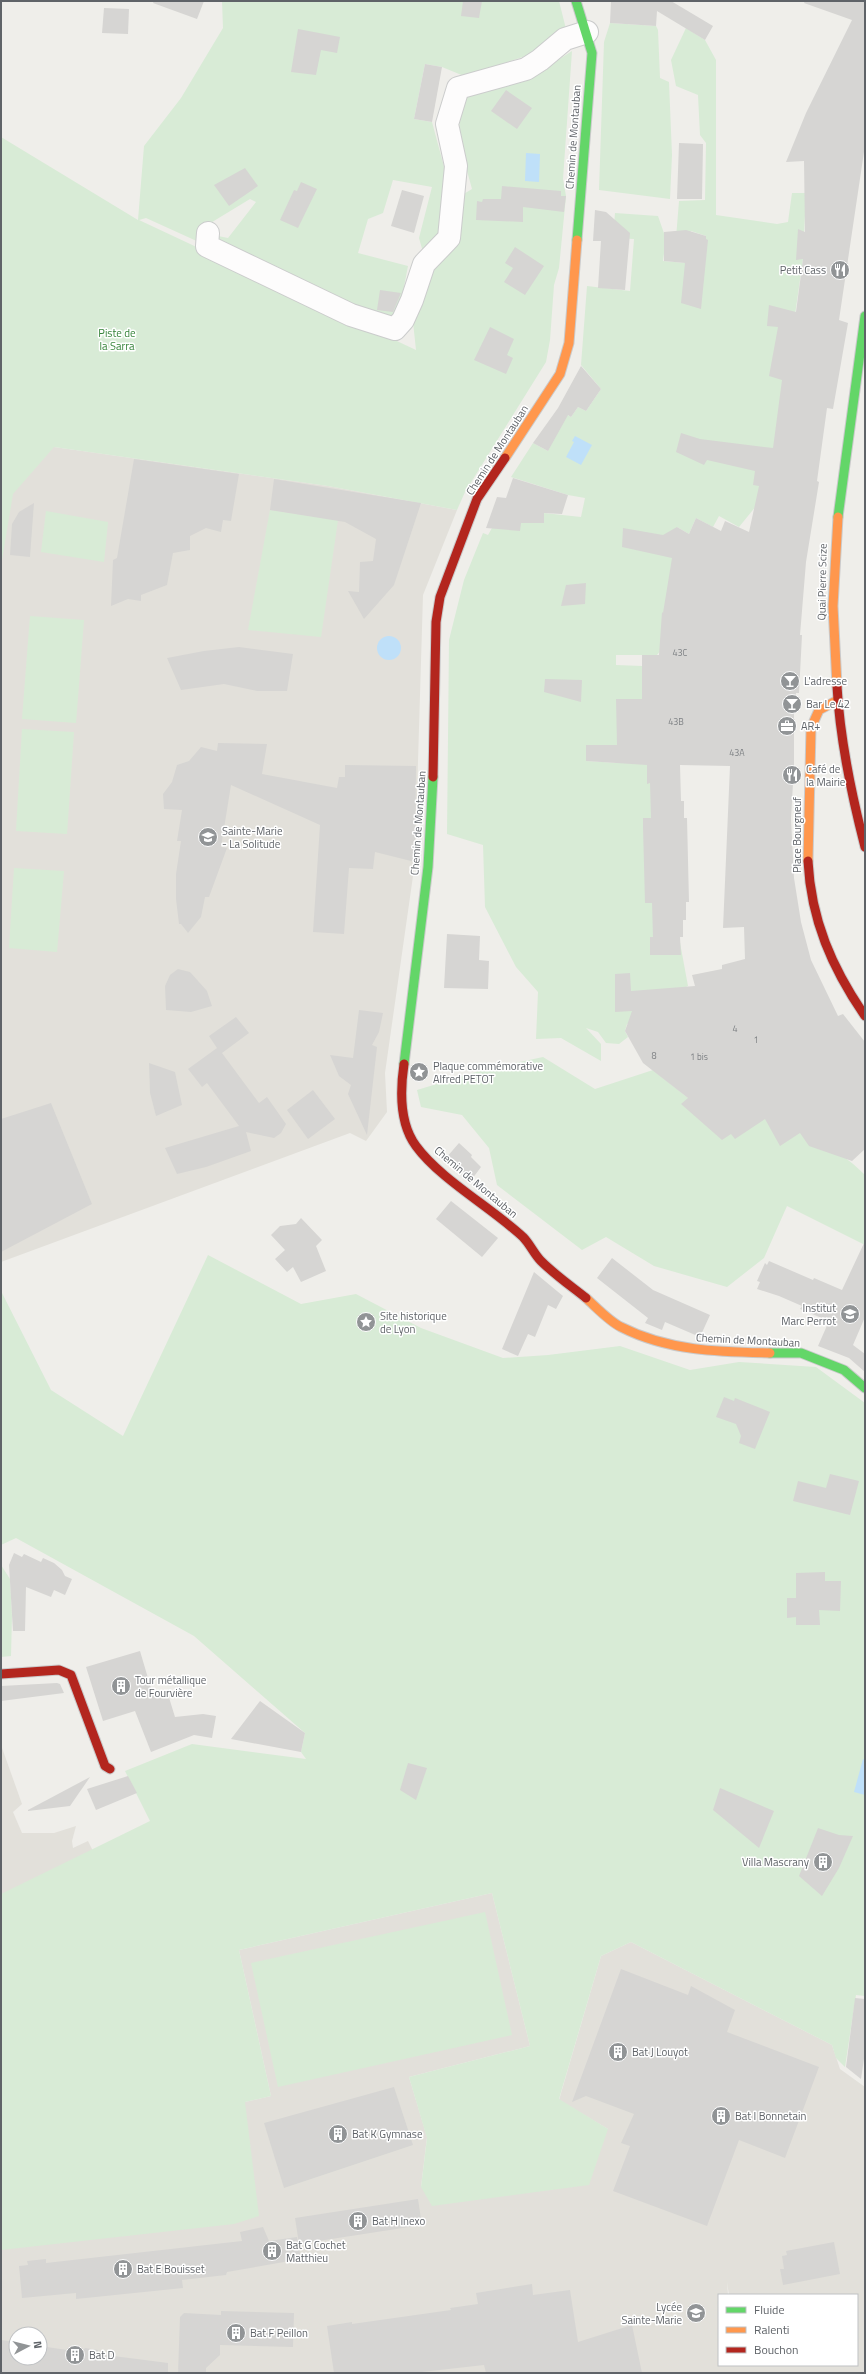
<svg xmlns="http://www.w3.org/2000/svg" width="866" height="2374" font-family="'Titillium Web',sans-serif">
  <rect width="100%" height="100%" fill="#efeeea"/>
  <g fill="#e2e0da" fill-rule="evenodd">
    <polygon points="1,442 54,447 328,486 457,510 423,595 415,862 385,1073 387,1112 366,1141 350,1133 1,1262"/>
    <polygon points="1,1745 22,1804 13,1812 22,1833 54,1833 76,1826 72,1841 73,1848 88,1841 93,1851 1,1895"/>
    <path d="M492 1893 530 2046 409 2077 427 2137 421 2187 608 2129 559 2100 601 1956 631 1942 832 2045 840 2069 865 2087V2373H188V2371L178 2369V2373H1V2249L245 2102 271 2096 239 1950ZM727 2282 729 2295H857V2365H719V2295H728ZM16 2334H40V2358H16Z"/>
  </g>
  <g fill="#d8ebd6" fill-rule="evenodd">
    <path d="M222 1H559L566 29 529 55 464 76 442 67 425 64 414 119 432 122 446 174 442 235 423 252 419 238 432 187 393 180 383 213 368 219 358 253 408 266 399 313 393 324 219 244 218 236 228 238 256 202 250 199 199 230 201 243 146 218 139 220 416 350 413 322 462 195 472 189C464 158 451 125 467 95L530 78 572 51 563 179 566 196 559 268 554 285 550 340 546 362 465 492 457 510 328 486 54 447 13 494 1 566V137L138 220 144 146 181 98 223 28Z"/>
    <polygon points="610,23 656,26 658,30 660,78 669,82 672,155 670,199 599,190 604,42"/>
    <path d="M686 28 705 40 716 60V215L777 224 788 222 792 193H806L803 259 770 489 739 527 719 516 713 527 696 518 689 534 677 527 678 559 662 649 657 655H616V665L642 666V752L647 764 688 986 644 1008 645 1021 627 1024 625 1031 628 1037 619 1044 606 1043 598 1032 586 1028 601 1044V1061L561 1038 536 1039 538 992 516 967 485 907 483 845 447 834 449 640 464 580 483 533 488 535 492 528 521 522 544 523V513L581 517 585 498 568 495 511 477 533 443 548 451 550 433 566 414 571 417 578 407 586 411 601 389 581 365 587 286 630 291 634 239 613 238 615 213 658 216 666 239 663 261 685 263 706 236 691 231 686 238H676L679 201 705 200 706 143 700 135 698 95 676 86 671 60ZM586 745H616L618 763 586 761Z"/>
    <polygon points="270,510 338,520 321,637 248,630"/>
    <polygon points="46,511 108,522 104,562 41,552"/>
    <polygon points="30,616 84,620 76,723 22,719"/>
    <polygon points="22,729 74,732 67,834 16,831"/>
    <polygon points="14,868 64,871 57,952 9,948"/>
    <path d="M543 1057 595 1089 653 1070 732 1133 764 1118C800 1132 838 1147 865 1175V1245L787 1206 764 1258 727 1287 654 1266 606 1237 582 1250 497 1185 489 1148 462 1115 421 1107 417 1090 483 1070Z"/>
    <polygon points="208,1255 301,1304 356,1294 421,1328 503,1358 548,1355 620,1346 690,1370 739,1362 816,1367 865,1403 865,1996 856,1995 845,2067 836,2058 832,2045 631,1942 601,1956 559,2099 608,2129 589,2185 432,2206 421,2187 427,2138 409,2077 530,2046 492,1893 239,1950 271,2096 245,2102 259,2216 234,2224 1,2250 1,1894 150,1821 125,1771 192,1744 306,1759 301,1752 305,1733 194,1636 16,1538 1,1545 1,1291 51,1390 123,1436"/>
    <polygon points="1,1565 10,1579 12,1616 11,1656 1,1657"/>
    <polygon points="485,1912 512,2035 278,2087 251,1963"/>
  </g>
  <g fill="#bfe0f9">
    <polygon points="526,153 540,154 539,182 525,181"/>
    <polygon points="575,436 592,445 581,465 566,457 574,442 572,441"/>
    <circle cx="389" cy="648" r="12"/>
    <polygon points="863,1759 865,1760 865,1795 854,1792"/>
  </g>
  <g fill="#d6d5d3">
    <polygon points="154,1 204,1 197,19 153,3"/>
    <polygon points="463,1 482,1 479,18 461,16"/>
    <polygon points="611,1 671,1 713,26 705,40 657,11 656,26 610,23"/>
    <polygon points="805,1 865,1 865,145 839,320 848,323 833,409 827,408 817,481 819,482 806,562 800,635 802,635 799,693 796,693 794,714 794,765 791,819 794,878 801,922 811,960 838,1016 843,1014 865,1042 865,1149 852,1161 809,1146 800,1133 780,1146 765,1119 735,1139 731,1134 722,1140 681,1104 688,1098 643,1063 625,1031 632,1011 615,1012 615,974 630,973 631,991 695,986 692,975 722,969 722,965 745,959 744,927 723,928 730,766 680,765 681,801 684,801 684,818 687,818 689,902 686,902 686,920 683,920 683,937 680,937 681,955 650,955 650,937 653,937 652,903 645,903 643,827 643,818 651,818 650,783 647,784 647,765 586,761 586,745 617,745 616,699 642,699 642,655 659,655 662,612 663,613 672,558 622,547 623,528 663,535 677,527 689,534 696,518 721,531 725,521 749,532 759,486 753,485 755,471 707,460 704,465 676,452 681,433 700,439 773,448 782,380 769,376 778,327 767,326 769,305 796,312 803,259 796,260 798,229 805,232 804,161 786,162 806,113 852,20 804,3"/>
    <polygon points="104,8 129,9 128,34 102,33"/>
    <polygon points="298,29 340,37 337,53 321,50 316,75 291,72"/>
    <polygon points="425,64 442,67 432,122 414,119"/>
    <polygon points="506,90 532,108 517,129 491,111"/>
    <polygon points="679,143 703,144 702,199 677,199"/>
    <polygon points="245,168 258,186 229,206 214,185"/>
    <polygon points="301,182 317,189 298,228 280,220 294,190 297,191"/>
    <polygon points="502,186 561,191 561,196 566,196 564,212 523,207 523,222 476,220 477,201 482,202 483,199 501,199"/>
    <polygon points="402,190 424,196 414,233 391,226"/>
    <polygon points="595,210 606,212 630,233 625,290 598,288 601,241 593,241"/>
    <polygon points="686,230 706,236 706,239 708,240 701,309 681,303 685,263 664,261 664,232"/>
    <polygon points="515,247 544,266 525,295 504,282 513,268 505,263"/>
    <polygon points="380,290 401,293 393,312 377,310"/>
    <polygon points="490,327 514,339 507,355 513,358 506,374 474,360"/>
    <polygon points="581,366 601,389 586,411 578,407 571,417 568,415 548,451 533,443 558,408"/>
    <polygon points="134,459 239,474 231,521 223,520 221,532 206,528 190,536 190,550 173,553 167,585 141,595 141,601 128,599 111,606 113,560 117,558"/>
    <polygon points="513,478 568,495 562,514 544,513 544,523 521,523 520,531 486,528 497,497 506,498"/>
    <polygon points="274,479 421,503 394,585 364,619 348,591 359,592 360,562 373,561 376,539 345,522 270,510"/>
    <polygon points="34,503 30,557 10,555 12,524 19,512"/>
    <polygon points="586,583 585,604 561,606 566,585"/>
    <polygon points="239,647 293,654 287,691 257,691 224,684 181,690 167,658 204,651"/>
    <polygon points="545,679 582,680 581,702 544,692"/>
    <polygon points="218,743 267,744 262,774 337,788 339,777 345,777 345,765 416,766 415,862 375,852 373,869 349,868 344,934 313,932 320,825 231,785 221,847 227,848 209,897 205,897 201,917 188,933 181,924 179,924 176,899 176,874 181,841 177,841 182,810 164,809 163,794 172,782 177,765 189,761 201,747 217,751"/>
    <polygon points="447,934 480,936 479,960 489,961 488,989 444,988"/>
    <polygon points="178,969 190,972 207,991 212,1006 191,1012 166,1010 165,986 170,975"/>
    <polygon points="359,1010 383,1013 379,1032 372,1045 377,1047 367,1135 348,1094 351,1085 339,1076 330,1055 353,1058"/>
    <polygon points="236,1017 249,1033 222,1053 259,1103 267,1097 286,1124 281,1133 274,1138 246,1132 251,1151 206,1167 177,1174 165,1148 239,1126 207,1083 202,1087 188,1069 217,1048 209,1036"/>
    <polygon points="149,1063 175,1072 182,1105 156,1116 150,1093"/>
    <polygon points="313,1090 335,1119 308,1139 287,1110"/>
    <polygon points="51,1103 92,1204 1,1252 1,1119"/>
    <polygon points="459,1143 472,1155 471,1157 481,1167 472,1179 446,1158"/>
    <polygon points="451,1201 498,1238 482,1257 436,1219"/>
    <polygon points="301,1218 322,1240 316,1246 326,1271 301,1282 293,1267 287,1272 275,1259 285,1250 271,1235 280,1226 296,1224"/>
    <polygon points="865,1241 865,1317 853,1345 865,1354 865,1372 849,1358 818,1346 829,1321 800,1309 802,1306 779,1296 757,1289 760,1282 757,1281 765,1263 767,1265 769,1261 813,1280 814,1278 842,1290"/>
    <polygon points="612,1258 653,1290 710,1315 700,1337 665,1322 662,1330 645,1323 648,1318 597,1278"/>
    <polygon points="534,1272 563,1296 556,1309 548,1305 535,1337 528,1334 518,1356 502,1349"/>
    <polygon points="724,1397 734,1401 735,1398 770,1412 755,1449 739,1443 741,1436 736,1424 716,1417"/>
    <polygon points="830,1474 859,1481 850,1515 793,1501 798,1481 826,1488"/>
    <polygon points="14,1553 22,1557 24,1554 41,1562 43,1558 54,1563 62,1570 65,1576 72,1579 65,1595 54,1590 51,1597 26,1587 25,1631 13,1631 9,1565"/>
    <polygon points="825,1572 825,1581 841,1581 840,1611 819,1610 820,1625 796,1625 796,1617 787,1618 787,1598 796,1598 796,1573"/>
    <polygon points="140,1651 153,1695 167,1691 175,1717 203,1714 216,1716 212,1738 194,1735 151,1752 135,1711 103,1721 86,1667"/>
    <polygon points="57,1683 60,1684 64,1693 1,1701 1,1686"/>
    <polygon points="260,1701 305,1733 301,1752 231,1739"/>
    <polygon points="408,1763 427,1768 416,1800 400,1790"/>
    <polygon points="128,1776 137,1793 96,1810 87,1789"/>
    <polygon points="90,1777 70,1806 28,1811 28,1810"/>
    <polygon points="720,1788 774,1811 759,1848 713,1810"/>
    <polygon points="818,1828 839,1835 853,1836 839,1868 822,1896 799,1876"/>
    <polygon points="621,1969 688,1995 691,1986 735,2010 727,2032 819,2067 785,2158 739,2140 707,2226 613,2191 630,2146 621,2143 634,2114 586,2096 572,2102"/>
    <polygon points="855,1998 865,1999 865,2052 861,2079 846,2067"/>
    <polygon points="394,2087 413,2145 284,2188 264,2123"/>
    <polygon points="418,2199 422,2225 299,2244 295,2218"/>
    <polygon points="263,2227 269,2241 297,2237 301,2259 227,2272 226,2275 182,2280 183,2288 76,2299 76,2293 22,2298 19,2266 28,2265 27,2261 46,2259 46,2263 242,2241 240,2232"/>
    <polygon points="834,2242 840,2274 783,2285 780,2269 784,2269 782,2256 787,2255 786,2251"/>
    <polygon points="532,2284 533,2295 570,2290 578,2342 632,2325 642,2373 486,2373 484,2365 413,2373 334,2373 327,2326 352,2322 352,2324 451,2310 450,2308 478,2304 476,2293"/>
    <polygon points="221,2311 294,2313 293,2347 220,2345 220,2355 206,2368 206,2373 178,2373 180,2317 184,2313 221,2315"/>
    <polygon points="1,2340 16,2342 16,2358 40,2358 40,2346 81,2352 85,2348 98,2350 98,2354 168,2363 168,2373 1,2373"/>
  </g>
  <g fill="none" stroke-linecap="round" stroke-linejoin="round">
    <defs>
      <polyline id="street" points="208,233 207,246 351,315 395,329 403,320 412,300 424,264 449,238 456,166 447,124 458,88 526,69 540,60 565,39 587,32"/>
      <g id="fast">
        <polyline points="576,1 592,53 577,240"/>
        <polyline points="838,517 865,316"/>
        <polyline points="404,1064 428,867 433,777"/>
        <polyline points="770,1353 801,1353 844,1370 865,1388"/>
      </g>
      <g id="slow">
        <polyline points="505,458 560,374 569,343 577,240"/>
        <polyline points="837,686 833,606 838,517"/>
        <polyline points="808,861 811,728 819,710 836,701"/>
        <path d="M586 1298C597 1308 609 1321 621 1327 668 1351 719 1352 770 1353"/>
      </g>
      <g id="jam">
        <path d="M837 686C840 741 851 793 865 847"/>
        <polyline points="433,777 436,622 440,597 477,499 505,458"/>
        <path d="M808 861C811 920 832 968 865 1016"/>
        <path d="M404 1064C400 1091 399 1123 416 1146 440 1179 492 1208 523 1237 530 1244 534 1254 541 1261 555 1275 571 1286 586 1298"/>
        <polyline points="1,1674 59,1670 71,1675 105,1766 110,1769"/>
      </g>
    </defs>
    <use href="#street" stroke="#cbcccc" stroke-width="24"/>
    <use href="#fast" stroke="#cacacb" stroke-width="11"/>
    <use href="#slow" stroke="#cacacb" stroke-width="11"/>
    <use href="#jam" stroke="#cacacb" stroke-width="11"/>
    <use href="#street" stroke="#fdfcfc" stroke-width="22"/>
    <use href="#fast" stroke="#63d668" stroke-width="9"/>
    <use href="#slow" stroke="#ff974d" stroke-width="9"/>
    <use href="#jam" stroke="#b3261e" stroke-width="9"/>
  </g>
  <defs>
    <symbol id="restaurant-disc" viewBox="-11 -11 22 22"><circle r="9.5" fill="#919496" stroke="#fff"/><path d="M-5-6h1v4h1v-4h1v4h1v-4h1v5L-1.5 .5V6h-2V.5L-5-1ZM5-6V6H3V1.5H1.5Q1.5-4 5-6Z" fill="#fff"/></symbol>
    <symbol id="bar-disc" viewBox="-11 -11 22 22"><circle r="9.5" fill="#919496" stroke="#fff"/><path d="M-6-5H6L.8 .8V4.5H3.5V6h-7V4.5H-.8V.8Z" fill="#fff"/></symbol>
    <symbol id="office-disc" viewBox="-11 -11 22 22"><circle r="9.5" fill="#919496" stroke="#fff"/><path d="M-6-3h4V-5.5h4V-3h4V5H-6ZM-1-4.5V-3h2v-1.5ZM-6 0V1H6V0Z" fill="#fff"/></symbol>
    <symbol id="school-disc" viewBox="-11 -11 22 22"><circle r="9.5" fill="#919496" stroke="#fff"/><path d="M0-5L7-2L0 1L-7-2ZM-4 1L0 2.5L4 1V4Q0 6-4 4Z" fill="#fff"/></symbol>
    <symbol id="sight-disc" viewBox="-11 -11 22 22"><circle r="9.5" fill="#919496" stroke="#fff"/><path d="M0-6L1.8-2.2L6-1.7L2.9 1.2L3.7 5.4L0 3.3L-3.7 5.4L-2.9 1.2L-6-1.7L-1.8-2.2Z" fill="#fff"/></symbol>
    <symbol id="university-disc" viewBox="-11 -11 22 22"><circle r="9.5" fill="#919496" stroke="#fff"/><path d="M0-5L7-2L0 1L-7-2ZM-4 1L0 2.5L4 1V4Q0 6-4 4Z" fill="#fff"/></symbol>
    <symbol id="building-disc" viewBox="-11 -11 22 22"><circle r="9.5" fill="#919496" stroke="#fff"/><path d="M-4-6H4V6H1V3H-1V6H-4ZM-2.5-4.3h1.7v1.8h-1.7ZM.8-4.3h1.7v1.8H.8ZM-2.5-1h1.7V.8h-1.7ZM.8-1h1.7V.8H.8Z" fill="#fff"/></symbol>
  </defs>
  <g fill-rule="evenodd">
    <use href="#restaurant-disc" x="829" y="259" width="22" height="22"/>
    <use href="#bar-disc" x="779" y="670" width="22" height="22"/>
    <use href="#bar-disc" x="781" y="693" width="22" height="22"/>
    <use href="#office-disc" x="776" y="715" width="22" height="22"/>
    <use href="#restaurant-disc" x="781" y="764" width="22" height="22"/>
    <use href="#school-disc" x="197" y="826" width="22" height="22"/>
    <use href="#sight-disc" x="408" y="1061" width="22" height="22"/>
    <use href="#university-disc" x="839" y="1303" width="22" height="22"/>
    <use href="#sight-disc" x="355" y="1311" width="22" height="22"/>
    <use href="#building-disc" x="110" y="1675" width="22" height="22"/>
    <use href="#building-disc" x="812" y="1851" width="22" height="22"/>
    <use href="#building-disc" x="607" y="2041" width="22" height="22"/>
    <use href="#building-disc" x="710" y="2105" width="22" height="22"/>
    <use href="#building-disc" x="327" y="2123" width="22" height="22"/>
    <use href="#building-disc" x="347" y="2210" width="22" height="22"/>
    <use href="#building-disc" x="261" y="2240" width="22" height="22"/>
    <use href="#building-disc" x="112" y="2258" width="22" height="22"/>
    <use href="#school-disc" x="685" y="2302" width="22" height="22"/>
    <use href="#building-disc" x="225" y="2322" width="22" height="22"/>
    <use href="#building-disc" x="64" y="2344" width="22" height="22"/>
  </g>
  <g text-anchor="middle" stroke-width="3" stroke-linejoin="round" paint-order="stroke">
    <g font-size="9" fill="#7e8184">
      <text x="680" y="656">43C</text>
      <text x="676" y="725">43B</text>
      <text x="737" y="756">43A</text>
      <text x="735" y="1032">4</text>
      <text x="756" y="1043">1</text>
      <text x="654" y="1059">8</text>
      <text x="699" y="1060">1 bis</text>
    </g>
    <g font-size="11" fill="#5f6368" stroke="#fff">
      <text transform="translate(573 137) rotate(-86)" y="4">Chemin de Montauban</text>
      <text transform="translate(497 450) rotate(-57)" y="4">Chemin de Montauban</text>
      <text transform="translate(822 582) rotate(-89)" y="4">Quai Pierre Scize</text>
      <text transform="translate(418 823) rotate(-86)" y="4">Chemin de Montauban</text>
      <text transform="translate(797 835) rotate(-90)" y="4">Place Bourgneuf</text>
      <text transform="translate(476 1182) rotate(40)" y="4">Chemin de Montauban</text>
      <text transform="translate(748 1340) rotate(3)" y="4">Chemin de Montauban</text>
    </g>
    <g font-size="11" fill="#5f6368" stroke="#fff" text-anchor="start">
      <text x="826" y="274" text-anchor="end">Petit Cass</text>
      <text x="804" y="685">L'adresse</text>
      <text x="806" y="708">Bar Le 42</text>
      <text x="801" y="730">AR+</text>
      <text x="806" y="773">Café de<tspan x="806" dy="13">la Mairie</tspan></text>
      <text x="222" y="835">Sainte-Marie<tspan x="222" dy="13">- La Solitude</tspan></text>
      <text x="433" y="1070">Plaque commémorative<tspan x="433" dy="13">Alfred PETOT</tspan></text>
      <text x="836" y="1312" text-anchor="end">Institut<tspan x="836" dy="13">Marc Perrot</tspan></text>
      <text x="380" y="1320">Site historique<tspan x="380" dy="13">de Lyon</tspan></text>
      <text x="135" y="1684">Tour métallique<tspan x="135" dy="13">de Fourvière</tspan></text>
      <text x="809" y="1866" text-anchor="end">Villa Mascrany</text>
      <text x="632" y="2056">Bat J Louyot</text>
      <text x="735" y="2120">Bat I Bonnetain</text>
      <text x="352" y="2138">Bat K Gymnase</text>
      <text x="372" y="2225">Bat H Inexo</text>
      <text x="286" y="2249">Bat G Cochet<tspan x="286" dy="13">Matthieu</tspan></text>
      <text x="137" y="2273">Bat E Bouisset</text>
      <text x="682" y="2311" text-anchor="end">Lycée<tspan x="682" dy="13">Sainte-Marie</tspan></text>
      <text x="250" y="2337">Bat F Peillon</text>
      <text x="89" y="2359">Bat D</text>
    </g>
    <g font-size="11" fill="#348238" stroke="#fff">
      <text x="117" y="337">Piste de<tspan x="117" dy="13">la Sarra</tspan></text>
    </g>
  </g>
  <rect width="866" height="2374" fill="none" stroke="#5f6368" stroke-width="4"/>
  <rect x="718" y="2294" width="140" height="72" fill="#ffffff" stroke="#bfc1c3"/>
  <rect x="726" y="2307" width="20" height="6" fill="#63d668" stroke="#bfc1c3"/>
  <text x="754" y="2314" font-size="12" fill="#5f6368">Fluide</text>
  <rect x="726" y="2327" width="20" height="6" fill="#ff974d" stroke="#bfc1c3"/>
  <text x="754" y="2334" font-size="12" fill="#5f6368">Ralenti</text>
  <rect x="726" y="2347" width="20" height="6" fill="#b3261e" stroke="#bfc1c3"/>
  <text x="754" y="2354" font-size="12" fill="#5f6368">Bouchon</text>
  <g transform="translate(28 2346) rotate(83)"><circle r="19" fill="#ffffff" stroke="#bfc1c3"/>
  <path d="M0-3L7 15L0 10L-7 15Z" fill="#919496"/>
  <text y="-6" font-size="11" font-weight="bold" text-anchor="middle" fill="#5f6368">N</text>
  </g>
</svg>
